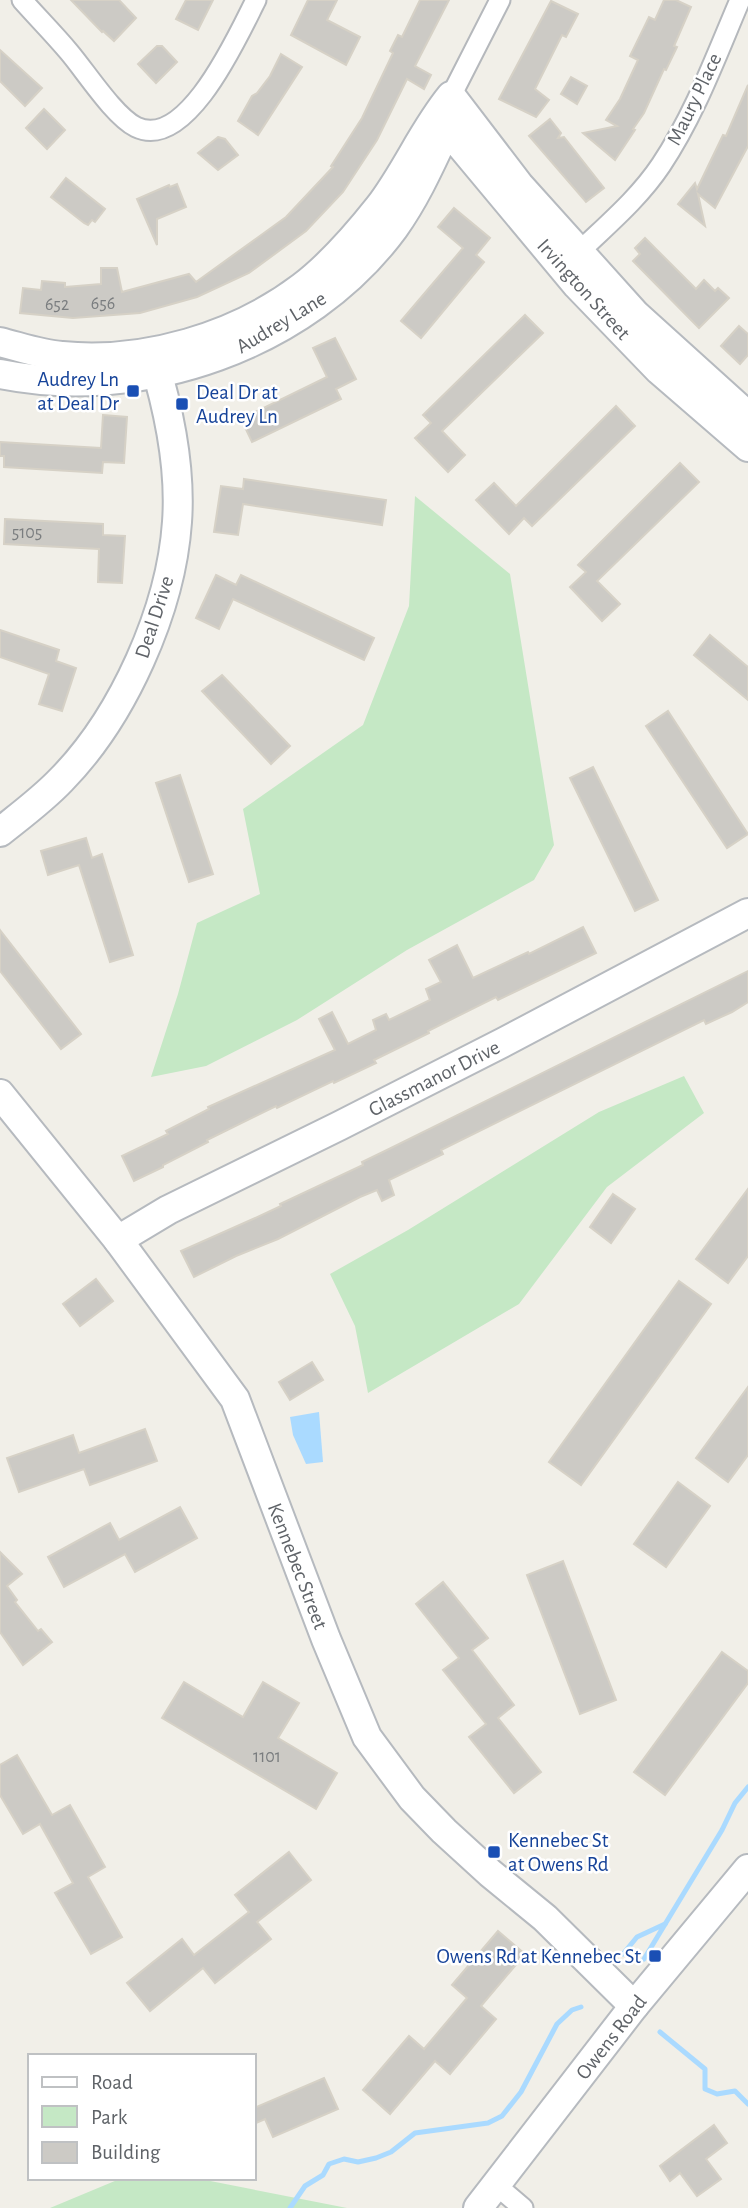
<svg xmlns="http://www.w3.org/2000/svg" width="748" height="2208" font-family="'Alegreya Sans',sans-serif">
  <rect width="100%" height="100%" fill="#f1efe8"/>
  <g fill="#c5e8c5">
    <polygon points="415,496 510,574 554,845 534,880 407,950 297,1020 206,1066 151,1077 178,994 197,923 260,894 243,809 363,725 409,606"/>
    <polygon points="684,1076 704,1113 607,1187 519,1304 368,1393 355,1326 330,1274 408,1230 599,1112"/>
    <polygon points="122,2178 195,2178 347,2208 50,2208"/>
  </g>
  <polygon fill="#aadaff" points="319,1412 323,1462 306,1464 293,1435 290,1417"/>
  <g fill="none" stroke-linecap="round" stroke-linejoin="round">
    <g stroke="#aadaff" stroke-width="5">
      <polyline points="623,1954 637,1937 665,1924"/>
      <polyline points="644,1959 722,1830 735,1803 748,1787"/>
      <polyline points="660,2032 705,2069 705,2089 717,2094 735,2091 748,2104"/>
      <polyline points="290,2208 305,2186 323,2175 329,2164 344,2159 358,2162 376,2158 391,2152 415,2133 488,2123 502,2116 521,2092 557,2024 572,2010 581,2007"/>
    </g>
  </g>
  <g fill="#cccac5" stroke="#d6d1c6" stroke-width="2">
    <polygon points="71,0 119,0 136,18 114,41 103,31 102,32"/>
    <polygon points="186,0 213,0 198,30 176,19"/>
    <polygon points="308,0 337,0 327,20 360,37 346,65 291,35"/>
    <polygon points="420,0 449,0 415,66 431,75 424,89 407,79 377,140 343,192 306,231 249,273 197,297 140,313 73,318 20,313 23,288 41,290 42,281 65,283 65,287 101,284 101,268 117,268 122,292 189,274 196,282 286,217 333,167 331,166 362,118 393,53 390,51 398,35 402,37"/>
    <polygon points="664,0 676,0 691,7 674,46 677,47 666,70 664,69 644,113 633,129 635,130 615,160 583,133 617,126 606,120 620,99 638,60 630,56 649,17 655,20"/>
    <polygon points="551,1 578,14 566,37 562,35 535,89 549,100 536,117 499,99"/>
    <polygon points="157,46 162,46 177,62 156,83 138,64"/>
    <polygon points="0,50 42,88 25,106 0,81"/>
    <polygon points="281,54 302,67 258,135 238,121 252,96 257,93 270,76"/>
    <polygon points="571,77 587,86 577,104 561,94"/>
    <polygon points="748,85 748,146 715,208 698,194 705,226 678,204 695,183 697,189 723,135 726,136"/>
    <polygon points="44,109 65,130 47,149 26,128"/>
    <polygon points="550,119 561,133 558,138 564,137 604,188 586,202 529,136"/>
    <polygon points="218,137 225,139 238,155 218,170 198,153"/>
    <polygon points="66,178 105,209 95,222 92,220 88,225 84,223 51,197"/>
    <polygon points="177,184 186,207 157,219 157,245 137,199 169,185 170,187"/>
    <polygon points="454,208 490,238 476,255 484,262 421,338 401,321 463,248 438,227"/>
    <polygon points="645,238 696,289 704,280 715,291 718,288 729,298 699,328 633,261 640,254 635,248"/>
    <polygon points="525,315 543,333 442,431 465,455 448,472 415,438 431,423 423,415"/>
    <polygon points="739,326 748,334 748,355 740,364 721,346"/>
    <polygon points="335,338 356,379 336,389 341,399 252,442 241,419 327,377 313,348"/>
    <polygon points="616,406 635,426 532,526 524,518 509,534 476,500 494,483 516,506"/>
    <polygon points="103,415 127,417 124,463 103,462 102,473 4,467 4,456 0,456 0,442 101,448"/>
    <polygon points="680,463 699,482 597,581 620,604 602,621 570,587 586,572 578,565"/>
    <polygon points="244,479 386,500 382,525 243,504 238,535 214,532 221,486 243,489"/>
    <polygon points="5,519 103,524 103,535 125,536 122,583 98,582 99,549 4,544"/>
    <polygon points="216,575 236,585 241,575 374,638 364,660 233,599 219,629 196,618"/>
    <polygon points="0,630 59,650 56,661 76,668 62,711 39,704 49,674 0,657"/>
    <polygon points="710,635 748,667 748,700 694,655"/>
    <polygon points="222,675 290,746 271,764 202,691"/>
    <polygon points="668,711 748,834 727,848 646,726"/>
    <polygon points="593,767 658,900 635,911 570,778"/>
    <polygon points="180,775 213,874 189,882 156,783"/>
    <polygon points="86,838 92,858 102,854 133,955 110,962 79,865 48,875 41,851"/>
    <polygon points="583,927 596,953 498,1000 496,997 428,1031 429,1033 374,1060 376,1063 334,1083 333,1081 277,1108 276,1106 207,1140 208,1142 163,1165 163,1167 134,1181 122,1156 168,1134 166,1131 209,1109 208,1107 335,1050 319,1019 332,1012 348,1044 376,1030 373,1020 386,1014 389,1020 430,1000 426,989 441,982 429,960 457,945 473,978 528,952 529,954"/>
    <polygon points="0,930 81,1034 61,1049 0,971"/>
    <polygon points="748,971 748,1002 732,1012 706,1024 704,1020 441,1150 443,1154 389,1180 394,1195 382,1201 377,1190 360,1197 278,1239 236,1256 194,1277 181,1251 253,1219 281,1206 280,1204 363,1165 362,1162 389,1149"/>
    <polygon points="748,1189 748,1256 728,1283 696,1259"/>
    <polygon points="613,1194 635,1209 611,1243 590,1227"/>
    <polygon points="96,1279 113,1301 80,1326 63,1304"/>
    <polygon points="679,1281 711,1304 581,1485 549,1462"/>
    <polygon points="312,1362 323,1380 290,1400 279,1382"/>
    <polygon points="748,1387 748,1455 728,1482 696,1458"/>
    <polygon points="145,1429 157,1461 90,1485 84,1469 19,1492 7,1458 73,1435 79,1453"/>
    <polygon points="678,1482 710,1506 666,1567 634,1544"/>
    <polygon points="180,1507 197,1538 135,1572 125,1554 64,1587 48,1557 110,1523 119,1540"/>
    <polygon points="0,1552 22,1574 7,1586 17,1600 15,1602 38,1631 41,1629 52,1642 23,1665 0,1632"/>
    <polygon points="563,1561 616,1700 580,1714 527,1575"/>
    <polygon points="443,1582 488,1638 472,1650 514,1705 498,1718 541,1772 514,1793 469,1737 486,1724 443,1670 459,1658 416,1604"/>
    <polygon points="722,1652 748,1671 748,1683 665,1795 634,1772"/>
    <polygon points="184,1682 243,1717 263,1682 299,1703 278,1738 337,1773 316,1809 162,1718"/>
    <polygon points="17,1755 52,1815 70,1805 105,1867 88,1877 122,1937 91,1954 55,1893 73,1883 40,1824 23,1834 0,1795 0,1765"/>
    <polygon points="289,1852 311,1880 257,1922 271,1939 215,1983 203,1968 150,2011 127,1983 182,1939 194,1955 249,1912 235,1895"/>
    <polygon points="498,1931 525,1954 481,2006 496,2019 450,2074 435,2061 390,2114 363,2090 409,2036 424,2049 467,1998 452,1985"/>
    <polygon points="324,2078 338,2109 273,2137 265,2119 254,2124 254,2108"/>
    <polygon points="714,2125 727,2143 706,2159 721,2179 697,2196 680,2173 670,2181 660,2166"/>
  </g>
  <g fill="none" stroke-linecap="round" stroke-linejoin="round">
    <defs>
      <g id="street">
        <path d="M22 0C37 17 54 34 69 52 86 72 114 116 136 127 187 152 239 33 256 0"/>
        <polyline points="450,106 451,96 500,0"/>
        <path d="M580 251C608 224 639 198 661 165 695 114 716 56 740 0"/>
        <polyline points="496,2185 523,2208"/>
      </g>
      <g id="secondary">
        <path d="M0 342C20 347 42 355 62 356 144 364 236 337 302 287 331 265 356 236 379 207 406 172 423 130 451 96L519 185 636 315 748 416"/>
        <path d="M0 374C142 403 307 346 394 228 416 197 431 163 447 129L577 285 659 370 748 447"/>
        <path d="M0 832C20 816 43 799 61 780 123 717 171 610 177 522 181 467 169 410 153 358"/>
        <polyline points="0,1094 118,1240 235,1399 326,1639 367,1737 412,1798 444,1831 490,1873 545,1918 634,2006"/>
        <polyline points="118,1240 168,1210 339,1126 504,1042 748,913"/>
        <polyline points="478,2208 634,2006 748,1869"/>
      </g>
    </defs>
    <use href="#street" stroke="#b5b8bc" stroke-width="23"/>
    <use href="#secondary" stroke="#b6babf" stroke-width="32"/>
    <use href="#street" stroke="#fff" stroke-width="19"/>
    <use href="#secondary" stroke="#fff" stroke-width="28"/>
  </g>
  <g fill="#1a4fb4" stroke="#fff" stroke-width="2.5">
    <rect x="126" y="384" width="14" height="14" rx="3.5"/>
    <rect x="175" y="397" width="14" height="14" rx="3.5"/>
    <rect x="487" y="1845" width="14" height="14" rx="3.5"/>
    <rect x="648" y="1949" width="14" height="14" rx="3.5"/>
  </g>
  <g text-anchor="middle" stroke-width="5" stroke-linejoin="round" paint-order="stroke">
    <g font-size="18" fill="#7a7d7f">
      <text x="103" y="309">656</text>
      <text x="57" y="310">652</text>
      <text x="27" y="538">5105</text>
      <text x="267" y="1762">1101</text>
    </g>
    <g font-size="21" fill="#5f6368" stroke="#fff">
      <text transform="translate(694 99) rotate(-64)" y="7">Maury Place</text>
      <text transform="translate(584 289) rotate(48)" y="7">Irvington Street</text>
      <text transform="translate(281 322) rotate(-31)" y="7">Audrey Lane</text>
      <text transform="translate(154 617) rotate(-72)" y="7">Deal Drive</text>
      <text transform="translate(434 1078) rotate(-27)" y="7">Glassmanor Drive</text>
      <text transform="translate(298 1566) rotate(69)" y="7">Kennebec Street</text>
      <text transform="translate(611 2037) rotate(-52)" y="7">Owens Road</text>
    </g>
    <g font-size="21" fill="#164399" stroke="#fff" text-anchor="end">
      <text x="119" y="386">Audrey Ln<tspan x="119" dy="24">at Deal Dr</tspan></text>
      <text x="196" y="399" text-anchor="start">Deal Dr at<tspan x="196" dy="24">Audrey Ln</tspan></text>
      <text x="508" y="1847" text-anchor="start">Kennebec St<tspan x="508" dy="24">at Owens Rd</tspan></text>
      <text x="641" y="1963">Owens Rd at Kennebec St</text>
    </g>
  </g>
  <rect x="28" y="2054" width="228" height="126" fill="#ffffff" stroke="#bfc1c3" stroke-width="2"/>
  <rect x="42" y="2077" width="35" height="10" fill="#ffffff" stroke="#bfc1c3" stroke-width="2"/>
  <text x="91" y="2089" font-size="21" fill="#5f6368">Road</text>
  <rect x="42" y="2106" width="35" height="21" fill="#c5e8c5" stroke="#bfc1c3" stroke-width="2"/>
  <text x="91" y="2124" font-size="21" fill="#5f6368">Park</text>
  <rect x="42" y="2142" width="35" height="21" fill="#cccac5" stroke="#bfc1c3" stroke-width="2"/>
  <text x="91" y="2159" font-size="21" fill="#5f6368">Building</text>
</svg>
